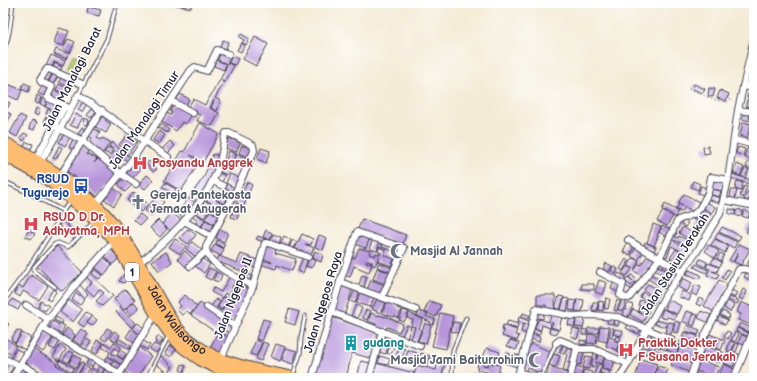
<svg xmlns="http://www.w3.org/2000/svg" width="757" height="381" font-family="'Balsamiq Sans',sans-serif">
  <rect width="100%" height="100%" fill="#fff"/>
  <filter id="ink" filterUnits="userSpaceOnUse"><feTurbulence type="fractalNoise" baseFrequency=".025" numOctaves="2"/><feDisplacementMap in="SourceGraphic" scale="8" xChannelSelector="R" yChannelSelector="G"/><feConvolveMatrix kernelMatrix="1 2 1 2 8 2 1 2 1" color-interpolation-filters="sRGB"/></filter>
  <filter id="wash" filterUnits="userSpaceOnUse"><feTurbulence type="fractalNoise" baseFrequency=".012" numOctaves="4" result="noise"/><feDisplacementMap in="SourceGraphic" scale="16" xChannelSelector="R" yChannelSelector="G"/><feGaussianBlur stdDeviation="0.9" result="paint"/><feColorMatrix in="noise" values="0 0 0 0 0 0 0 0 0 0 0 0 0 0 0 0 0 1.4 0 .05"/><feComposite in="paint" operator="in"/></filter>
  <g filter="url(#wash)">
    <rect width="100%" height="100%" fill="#f4ebd6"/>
    <polygon fill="#b4c96d" stroke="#6b7654" points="73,54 80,57 74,71 67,68"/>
    <g id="blocks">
      <g fill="#b694da">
        <polygon points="166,3 192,3 191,8"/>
        <polygon points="88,7 101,10 99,16 87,13"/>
        <polygon points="59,28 69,31 63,46 54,43"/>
        <polygon points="241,34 249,39 246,45 242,43 244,40 239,37"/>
        <polygon points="255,37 268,44 256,66 243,59"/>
        <polygon points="68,39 75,42 70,53 63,49"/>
        <polygon points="223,40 228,42 226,49 220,46"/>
        <polygon points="241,43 245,45 241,52 237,50"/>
        <polygon points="56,49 68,54 66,59 54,54"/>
        <polygon points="220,53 230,57 227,64 218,60"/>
        <polygon points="51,55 65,61 63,66 54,62 52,68 46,66"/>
        <polygon points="232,56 238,59 235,65 229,63"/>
        <polygon points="216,60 226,64 224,70 214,66"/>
        <polygon points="55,63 62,67 59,73 52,69"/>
        <polygon points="228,63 234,66 225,82 220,80"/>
        <polygon points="48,70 53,72 47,83 43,81"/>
        <polygon points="53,74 58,76 52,86 48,84"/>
        <polygon points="62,76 71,81 68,87 59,82"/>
        <polygon points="220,80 224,82 215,98 221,101 217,111 211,108 214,100 210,108 219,113 212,126 197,121 200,115 187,109 193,99 205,105"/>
        <polygon points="3,82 22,90 18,100 3,93"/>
        <polygon points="24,83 31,86 28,92 21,89"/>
        <polygon points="44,84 50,87 46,97 38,93"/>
        <polygon points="59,84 68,89 65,94 56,90"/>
        <polygon points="694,84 705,89 703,93 692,89"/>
        <polygon points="709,88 715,89 713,97 708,96"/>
        <polygon points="54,90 64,95 59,102 51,99"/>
        <polygon points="720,90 729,94 726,101 717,98"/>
        <polygon points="180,94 189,99 184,108 174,103"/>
        <polygon points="748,94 754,95 754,109 751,108 753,98 747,98"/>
        <polygon points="37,95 41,97 39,104 35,103"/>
        <polygon points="42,98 47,99 45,106 40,105"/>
        <polygon points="3,100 10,103 7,109 3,107"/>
        <polygon points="48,100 61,105 58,112 45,107"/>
        <polygon points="747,100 751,101 750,107 746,106"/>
        <polygon points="83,101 87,104 82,112 78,110"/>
        <polygon points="174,105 191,116 186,124 182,122 176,131 162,122 167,113 171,115 172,112 170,111"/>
        <polygon points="94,107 97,110 91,118 87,115"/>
        <polygon points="36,108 40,110 38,116 34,114"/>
        <polygon points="48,109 58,113 56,118 46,114"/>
        <polygon points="3,111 11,114 3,132"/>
        <polygon points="744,111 750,112 749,121 742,119"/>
        <polygon points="76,114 83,117 77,128 70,125"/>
        <polygon points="20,115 26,118 17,137 10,133"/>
        <polygon points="100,116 106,118 105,120 111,124 106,133 94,126"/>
        <polygon points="46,117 56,122 54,127 44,122"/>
        <polygon points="85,118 89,120 88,125 84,124"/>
        <polygon points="32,120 37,122 34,130 29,128"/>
        <polygon points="743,122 751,124 747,138 740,136"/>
        <polygon points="200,123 219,134 203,162 190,155 200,161 181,191 164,181 182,151 184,152"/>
        <polygon points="162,124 169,130 167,133 159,128"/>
        <polygon points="82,127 87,130 84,137 78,134"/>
        <polygon points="93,128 100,132 97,138 101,140 102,138 110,142 103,153 95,150 96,148 89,144 92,138 88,136"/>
        <polygon points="159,131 165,135 159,144 153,140"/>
        <polygon points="24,133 28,135 24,141 20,138"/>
        <polygon points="65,133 70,137 65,146 59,142"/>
        <polygon points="126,136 131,139 132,137 138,140 128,155 124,153 131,158 128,162 122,157 115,165 108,160 115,151 109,146 112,142 122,151 124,148 119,145"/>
        <polygon points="229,138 240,143 236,152 225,148"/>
        <polygon points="73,139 80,143 76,151 69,147"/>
        <polygon points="170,141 175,146 168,153 162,149"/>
        <polygon points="26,142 33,144 31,149 24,146"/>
        <polygon points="82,144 90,149 86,155 88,154 97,159 94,163 99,158 118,173 98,197 80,182 77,178 66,171"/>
        <polygon points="242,145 251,149 248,157 239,153"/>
        <polygon points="59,146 62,148 56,159 53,158"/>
        <polygon points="708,146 710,153 704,154 703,147"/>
        <polygon points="109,147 113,150 110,155 104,152"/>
        <polygon points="738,147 745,149 743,156 736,153"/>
        <polygon points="748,147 754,149 750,159 744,157"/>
        <polygon points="261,148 270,151 266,163 257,159"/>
        <polygon points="229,151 236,154 232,162 226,160"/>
        <polygon points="213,154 220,156 207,187 196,201 190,196 204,177"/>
        <polygon points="237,154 247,158 243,168 233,164"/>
        <polygon points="138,158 145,164 132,179 126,174"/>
        <polygon points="149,161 157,169 153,172 146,164"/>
        <polygon points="224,161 233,164 232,168 223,164"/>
        <polygon points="748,162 754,164 754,171 746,167"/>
        <polygon points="737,164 744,167 740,176 733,173"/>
        <polygon points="223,166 230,169 227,175 220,172"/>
        <polygon points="745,168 749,170 745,178 741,176"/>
        <polygon points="754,171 754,186 731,178 732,174 751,180"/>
        <polygon points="219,173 225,176 222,182 216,179"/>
        <polygon points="230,174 239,178 235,188 226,183"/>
        <polygon points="147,175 153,180 145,189 139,184"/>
        <polygon points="125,177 132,185 125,192 118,184"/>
        <polygon points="712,177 724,179 722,191 713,189 721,191 719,197 709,194"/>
        <polygon points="693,181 700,184 698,190 691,187"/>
        <polygon points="737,181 743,183 741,191 735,189"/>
        <polygon points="247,182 252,185 248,195 242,193"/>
        <polygon points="165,183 176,189 173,194 162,187"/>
        <polygon points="701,186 706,188 703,195 698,193"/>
        <polygon points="744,186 747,187 743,198 740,196"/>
        <polygon points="112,187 122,194 114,206 104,199"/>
        <polygon points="225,188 231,191 224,204 218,201"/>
        <polygon points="731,190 737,190 735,199 730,198"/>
        <polygon points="748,191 754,194 754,200 749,198 748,201 744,199"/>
        <polygon points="134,192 148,204 141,212 127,200"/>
        <polygon points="209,192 218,197 216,200 224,205 218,215 211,210 214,205 204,199"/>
        <polygon points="240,194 247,197 244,206 236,203"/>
        <polygon points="684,194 699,202 694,212 685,207 682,212 676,210 679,204 683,206 678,203"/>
        <polygon points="708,194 720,198 718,203 707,199"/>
        <polygon points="157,196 164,202 152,216 145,210"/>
        <polygon points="189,198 195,203 183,218 177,213"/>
        <polygon points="203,200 213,205 210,209 201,204"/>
        <polygon points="705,201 715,207 712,213 702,207"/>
        <polygon points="665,204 678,211 675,217 662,210"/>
        <polygon points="235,205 241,207 237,219 231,217"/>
        <polygon points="201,206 209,210 204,218 197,213"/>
        <polygon points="701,208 711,214 707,220 697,214"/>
        <polygon points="753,208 754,208 754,220 749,218"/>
        <polygon points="729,209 736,210 735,215 729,214"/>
        <circle cx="739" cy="213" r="3.5"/>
        <polygon points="744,210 750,213 748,218 742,216"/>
        <polygon points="210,211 221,217 216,225 205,219"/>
        <polygon points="663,211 673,216 667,226 657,221"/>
        <polygon points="172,213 181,220 171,231 162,224"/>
        <polygon points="195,213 205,220 200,228 195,225 198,220 192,216"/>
        <polygon points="140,214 146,219 140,225 134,220"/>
        <polygon points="696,215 707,222 704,226 693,219"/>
        <polygon points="362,219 406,235 402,246 358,229"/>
        <polygon points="682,219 688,223 685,227 679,223"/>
        <polygon points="158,220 167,229 160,237 150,228"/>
        <polygon points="206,220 215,226 210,233 201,228"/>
        <polygon points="64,221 74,233 70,237 59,225"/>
        <polygon points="698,222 703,227 700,232 694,227"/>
        <polygon points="750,223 754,224 754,235 746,232"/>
        <polygon points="653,224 661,227 657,236 658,236 654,246 647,243"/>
        <polygon points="662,226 670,229 666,236 659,232"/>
        <polygon points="683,227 695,235 691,241 679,233"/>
        <polygon points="722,227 741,236 738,241 719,232"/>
        <polygon points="188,229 196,235 188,244 180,238"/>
        <polygon points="220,229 228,233 224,242 216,238"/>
        <polygon points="29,230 35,234 31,239 25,236"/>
        <polygon points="266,230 272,233 270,240 263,237"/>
        <polygon points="673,231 677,233 675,237 678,238 679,236 690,242 688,246 674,240 674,241 676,243 687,247 684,252 671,246 667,257 662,255"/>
        <polygon points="359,233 370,237 366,248 355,244"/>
        <polygon points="718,233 737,242 734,248 715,238"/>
        <polygon points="273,234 281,237 279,244 270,240"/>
        <polygon points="302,234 313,239 311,245 305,244 314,248 310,256 302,253 302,250 301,254 294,251"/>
        <polygon points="319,235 327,238 323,250 315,247"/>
        <polygon points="258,236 265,239 263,242 256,239"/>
        <polygon points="284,236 291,240 288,247 280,244"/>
        <polygon points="175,239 186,246 180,254 169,247"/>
        <polygon points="373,239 380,241 377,251 369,249"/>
        <polygon points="715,239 728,246 725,253 711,245"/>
        <polygon points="217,240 225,244 223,248 216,244"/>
        <polygon points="293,240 297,242 294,249 289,247"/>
        <polygon points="192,242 202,250 196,257 186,249"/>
        <polygon points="383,242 402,249 400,254 382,247"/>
        <polygon points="645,242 656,247 654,251 644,246"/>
        <polygon points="267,243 277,247 275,253 296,259 292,271 277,265 276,269 260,264 262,260 272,263 272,262 262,258"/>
        <polygon points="627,243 634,246 630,255 623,252"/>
        <polygon points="215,244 224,249 221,256 211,251"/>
        <polygon points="739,244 750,249 741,265 734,262 738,253 733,262 729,260"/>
        <polygon points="709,245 719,251 715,258 705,251"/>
        <polygon points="57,246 82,272 62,291 37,266"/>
        <polygon points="379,247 386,250 384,255 394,259 391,266 378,261 379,257 375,266 371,264 372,262 367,260 366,262 372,264 369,272 354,266 350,277 344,275 351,257 355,258 359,248 370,251 369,254 375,256 376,253 380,255 381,253 378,252"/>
        <polygon points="636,247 643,252 638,260 631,256"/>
        <polygon points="676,249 686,256 681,264 670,258"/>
        <polygon points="111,250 119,258 113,264 104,256"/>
        <polygon points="754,250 754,268 747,265"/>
        <polygon points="185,251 193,259 186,267 178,259"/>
        <polygon points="315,251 323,255 321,262 312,258"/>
        <polygon points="166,252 172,262 159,271 152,261"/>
        <polygon points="720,253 724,255 721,261 717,259"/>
        <polygon points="241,254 258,260 255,268 249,266 249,263 246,273 217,261 219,256 237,263"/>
        <polygon points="648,255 655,259 643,276 634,271 639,264 641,265"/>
        <polygon points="103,256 112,265 104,275 94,266"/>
        <polygon points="200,257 210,264 204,273 194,265"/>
        <polygon points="303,257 308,259 303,273 298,271"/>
        <polygon points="309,258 315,260 312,268 306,266"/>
        <polygon points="633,258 639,261 634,269 628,265"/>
        <polygon points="714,258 722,262 719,267 711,263"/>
        <polygon points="626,259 629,261 623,271 620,269"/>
        <polygon points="700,259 707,262 705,267 698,263"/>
        <polygon points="379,263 393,268 391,272 377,267"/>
        <polygon points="606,263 612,266 609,272 603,269"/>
        <polygon points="664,263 673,267 671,271 662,267"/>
        <polygon points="708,263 719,267 717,272 712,271 719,274 717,279 707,275 710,269 706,268"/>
        <polygon points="696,264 708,270 706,273 694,267"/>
        <polygon points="657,265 672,274 669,279 654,269"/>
        <polygon points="613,266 618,269 616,274 611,271"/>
        <polygon points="627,266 632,269 627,276 622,273"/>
        <polygon points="209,268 216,271 211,280 205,277"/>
        <polygon points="377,268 391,273 386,284 373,279"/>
        <polygon points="95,269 103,275 99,279 92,274"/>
        <polygon points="727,269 730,271 725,280 722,278"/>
        <polygon points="689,270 701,275 699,279 687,274"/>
        <polygon points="747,271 754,276 754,282 744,277"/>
        <polygon points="217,272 222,275 219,282 213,280"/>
        <polygon points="89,273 113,296 102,306 96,301 104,293 99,289 94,296 86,289 92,282 86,277"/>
        <polygon points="245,273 251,275 250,280 243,278"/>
        <polygon points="619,273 626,277 622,283 615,278"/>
        <polygon points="124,274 128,277 124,283 119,281"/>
        <polygon points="651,274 667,285 664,289 648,279"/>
        <polygon points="31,275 48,286 39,300 23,291 20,297 14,293 19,286 23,288"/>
        <polygon points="362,275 367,277 364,287 359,285"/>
        <polygon points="632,275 638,281 636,284 635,282 631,286 625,281 628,277 633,281 629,277"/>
        <polygon points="230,276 236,279 228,295 225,293 222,298 211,292 214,288 221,292"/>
        <polygon points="683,278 692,283 687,292 678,287"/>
        <polygon points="237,279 246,284 244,287 250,289 236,322 210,308 216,299 220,302 217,307 216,307 222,311 224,306 222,310 218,307 223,297 228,299 226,304 233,289 237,291 233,288"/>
        <polygon points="371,280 385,285 381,295 367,290"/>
        <polygon points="599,280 607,283 603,295 595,292"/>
        <polygon points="719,280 729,285 714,312 704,306"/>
        <polygon points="614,281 621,284 618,292 611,289"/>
        <polygon points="79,284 88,294 84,298 75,288"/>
        <polygon points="582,284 594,284 594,290 581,289"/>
        <polygon points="648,284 660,291 656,298 644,290"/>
        <polygon points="342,285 353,288 344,316 333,312"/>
        <polygon points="695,285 701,287 697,296 691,293"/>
        <polygon points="625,286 631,289 629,296 622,293"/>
        <polygon points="53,289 56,292 50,301 47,299"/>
        <polygon points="125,289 135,300 124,310 114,299"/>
        <polygon points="743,289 747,291 743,300 739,298"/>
        <polygon points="355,290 360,292 355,303 350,301"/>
        <polygon points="732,290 737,293 734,298 729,295"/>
        <polygon points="682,291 691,295 689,301 679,297"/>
        <polygon points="643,292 656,299 653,305 640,297"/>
        <polygon points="76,293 84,298 80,305 72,300"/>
        <polygon points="360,293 374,298 370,307 356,303"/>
        <polygon points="185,295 197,307 190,314 187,311 182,315 177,310 181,306 178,302"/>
        <polygon points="537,295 555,295 555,309 546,309 546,305 537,305"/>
        <polygon points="559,296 564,297 560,310 555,308"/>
        <polygon points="730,297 739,301 737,304 729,300"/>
        <polygon points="564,298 569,299 567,311 561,310"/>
        <polygon points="606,298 610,299 608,309 604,308"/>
        <polygon points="623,298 627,299 623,311 618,310"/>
        <polygon points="699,298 704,300 701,306 696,304"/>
        <polygon points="12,299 21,304 18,310 9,305"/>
        <polygon points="377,299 386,303 380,313 372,309"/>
        <polygon points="577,299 584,300 582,312 575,311"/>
        <polygon points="69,300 82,310 73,322 60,312"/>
        <polygon points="570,300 576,301 575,311 569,310"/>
        <polygon points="617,300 620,301 617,311 614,310"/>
        <polygon points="640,300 650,304 648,309 638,305"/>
        <polygon points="669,300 681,306 677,314 665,309"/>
        <polygon points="41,301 49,306 45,311 38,307"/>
        <polygon points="429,301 441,305 436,317 424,312"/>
        <polygon points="599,301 604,302 603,311 598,310"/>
        <polygon points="728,301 734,305 730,312 724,308"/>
        <polygon points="134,302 139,308 131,315 126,309"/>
        <polygon points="387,302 398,306 397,308 402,310 398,318 394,316 393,317 382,313"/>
        <polygon points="593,302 598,302 597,311 592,310"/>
        <polygon points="741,302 754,308 754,326 738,320 741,314 737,312"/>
        <polygon points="200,303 223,320 215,332 191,315"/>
        <polygon points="628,303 633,305 628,317 623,315"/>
        <polygon points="356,305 362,308 357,318 351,316"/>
        <polygon points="639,307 649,311 647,315 638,311"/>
        <polygon points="120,308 136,323 132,328 116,312"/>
        <polygon points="289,309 299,312 295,325 285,322"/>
        <polygon points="633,309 646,317 643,322 630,315"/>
        <polygon points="663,309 676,315 674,319 667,317 666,319 660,317"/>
        <polygon points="366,310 371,311 367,320 363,318"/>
        <polygon points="403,310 409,312 404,322 399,320"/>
        <polygon points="419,311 427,314 426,316 435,319 433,325 430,324 431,322 425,320 425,319 417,316"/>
        <polygon points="538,311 544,312 543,319 536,318"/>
        <polygon points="686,311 693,313 689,324 682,321"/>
        <polygon points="701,311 711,315 707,322 698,318"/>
        <polygon points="723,311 730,315 728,319 720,315"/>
        <polygon points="86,312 91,316 84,327 78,323"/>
        <polygon points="371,313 379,316 380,315 385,317 385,316 403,324 399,332 387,327 385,331 375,326 376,324 368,321"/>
        <polygon points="409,313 423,319 419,329 421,330 417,341 411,339 415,327 411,326 413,320 407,318"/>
        <polygon points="440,313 453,316 446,349 432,346"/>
        <polygon points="523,313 531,316 530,319 522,316"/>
        <polygon points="552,313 562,316 559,330 551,327 553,323 551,322 550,328 542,325 541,330 534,328 539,319 549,322"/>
        <polygon points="693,314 698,315 694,326 690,324"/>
        <polygon points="92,316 97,320 92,326 87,323"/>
        <polygon points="570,316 576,318 574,327 568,325"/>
        <polygon points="608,316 614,317 613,324 607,323"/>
        <polygon points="719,316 728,320 725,325 717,320"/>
        <polygon points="56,317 63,321 61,324 65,326 60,336 48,330 53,321 59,325 60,323 54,320"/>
        <polygon points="332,317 379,333 373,359 352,353 346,378 327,378 315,375"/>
        <polygon points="519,317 529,321 528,325 518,321"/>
        <polygon points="577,317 585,319 583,328 575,327"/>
        <polygon points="615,317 620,319 618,326 613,324"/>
        <polygon points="263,319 270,321 262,341 256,339"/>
        <polygon points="3,320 9,324 3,333"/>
        <polygon points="656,320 668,323 666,327 655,324"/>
        <polygon points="224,321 233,326 230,333 220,328"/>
        <polygon points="508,321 518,324 517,329 506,325"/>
        <polygon points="675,321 681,323 678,333 673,332"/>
        <polygon points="453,322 460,323 458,333 451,331"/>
        <polygon points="668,322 674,323 671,334 666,333"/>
        <polygon points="138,323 144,328 139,334 133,328"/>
        <polygon points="425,323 431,326 426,344 418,341"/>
        <polygon points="629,323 641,328 638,334 626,328"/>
        <polygon points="740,323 752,328 750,332 738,328"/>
        <polygon points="523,324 530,326 528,334 521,332"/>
        <polygon points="407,325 411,327 407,338 402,336"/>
        <polygon points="503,325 517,330 515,335 519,336 517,341 502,336 504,331 502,330"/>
        <polygon points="687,325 700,330 698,335 685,331"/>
        <polygon points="600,326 609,327 607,342 598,340"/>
        <polygon points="67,328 75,335 71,343 61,337"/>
        <polygon points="107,328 112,331 106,341 101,338"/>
        <polygon points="220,328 224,331 223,334 228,337 220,353 210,348"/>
        <polygon points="550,328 558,330 556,334 549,332"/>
        <polygon points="573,328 580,330 577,339 571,336"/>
        <polygon points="588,328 599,328 598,333 588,333"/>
        <polygon points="611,328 614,328 612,337 609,336"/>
        <polygon points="737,328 751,334 749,337 736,331"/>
        <polygon points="81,329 88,334 81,345 73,340"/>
        <polygon points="131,329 139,335 134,343 126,337"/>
        <polygon points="534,329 541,331 539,335 533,333"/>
        <polygon points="582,329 587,330 587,335 582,335"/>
        <polygon points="615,329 623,331 621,336 613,334"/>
        <polygon points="17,330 22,332 15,343 11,340"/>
        <polygon points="42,331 53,337 43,352 33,346"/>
        <polygon points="114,331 120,335 116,342 110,338"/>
        <polygon points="727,331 731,333 728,339 724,337"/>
        <polygon points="652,332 664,337 660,348 656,346 654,350 646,346 648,343 652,345 655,338 650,336"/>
        <polygon points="684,332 698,336 696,342 682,337"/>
        <polygon points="735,332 739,334 735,342 731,340"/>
        <polygon points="22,333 31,338 25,350 15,344"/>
        <polygon points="533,334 540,337 539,342 531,339"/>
        <polygon points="588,334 597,335 596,344 587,343"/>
        <polygon points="709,334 725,340 721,350 706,344"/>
        <polygon points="741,335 748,337 745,345 738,343"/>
        <polygon points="158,336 163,339 160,345 155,342"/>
        <polygon points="387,336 392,338 388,347 384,345"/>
        <polygon points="616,336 621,337 619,342 614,340 619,342 617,350 606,346 609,337 615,339"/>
        <polygon points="54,337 60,340 55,350 49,347"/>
        <polygon points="665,338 671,340 666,350 661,348"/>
        <polygon points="682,338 696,343 694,349 680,344 676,354 667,350 668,345 671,346 673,340 681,342"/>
        <polygon points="7,339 16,346 11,354 3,348 3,345"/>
        <polygon points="87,339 91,342 86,350 81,347"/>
        <polygon points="120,339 131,346 129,349 117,342"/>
        <polygon points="97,340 103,343 97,354 92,351"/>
        <polygon points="142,340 150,345 147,350 138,345"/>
        <polygon points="256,340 262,343 256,356 250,354"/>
        <polygon points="510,340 519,343 516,350 507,346"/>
        <polygon points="580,340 587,341 586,345 580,344"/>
        <polygon points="730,341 735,343 731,352 727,350"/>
        <polygon points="114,342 121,347 119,351 115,348 111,353 125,361 122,365 108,356 110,352 102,347 105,343 111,347"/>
        <polygon points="263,342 268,344 261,361 256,359"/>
        <polygon points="391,342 395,344 391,355 387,353"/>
        <polygon points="559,342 563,343 559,352 555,351"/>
        <polygon points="531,343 551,352 542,374 527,367 526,372 520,370"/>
        <polygon points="620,343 623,344 620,352 617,351"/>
        <polygon points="736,343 739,344 736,352 732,351"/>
        <polygon points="154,344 160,347 156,353 150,349"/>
        <polygon points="276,344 285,347 280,361 271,357"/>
        <polygon points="564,344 568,346 564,354 560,353"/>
        <polygon points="624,344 632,347 628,356 620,353"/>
        <polygon points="60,345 66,349 59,361 53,357"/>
        <polygon points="170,345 176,349 171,357 165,353"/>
        <polygon points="380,345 388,347 386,354 378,352"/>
        <polygon points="680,345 696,351 693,361 677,355"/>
        <polygon points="705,346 723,352 719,363 701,357"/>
        <polygon points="138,347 151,356 137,378 134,378 123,371"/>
        <polygon points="399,347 405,349 401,362 395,361"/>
        <polygon points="643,347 654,351 652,356 642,352"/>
        <polygon points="286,348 297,351 293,364 282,360"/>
        <polygon points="487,348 500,352 497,361 483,357"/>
        <polygon points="16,349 23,352 18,362 11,358"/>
        <polygon points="33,349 57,363 56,365 67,371 62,378 58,377 57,378 48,377 34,368 33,370 24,364"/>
        <polygon points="568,349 575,350 573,363 567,362 573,363 570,373 563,371"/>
        <polygon points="120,350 126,354 123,359 117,355"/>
        <polygon points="408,350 417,353 414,362 405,360"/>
        <polygon points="656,350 664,353 662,358 654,355"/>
        <polygon points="69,351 74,353 68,363 63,360"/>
        <polygon points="577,352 584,353 581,365 574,364"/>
        <polygon points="594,352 598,353 596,360 599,354 604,356 602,364 596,362 595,368 591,367"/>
        <polygon points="727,352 739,354 740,358 737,365 734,364 733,367 724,363"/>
        <polygon points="421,353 430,356 428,364 418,361"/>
        <polygon points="506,353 510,354 508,364 503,363"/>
        <polygon points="512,354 521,356 517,367 508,364"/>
        <polygon points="554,354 560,356 556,367 549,365"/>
        <polygon points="74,355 81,359 76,368 69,363"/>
        <polygon points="161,356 173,367 168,373 155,363"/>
        <polygon points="380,356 390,359 388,365 378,363"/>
        <polygon points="586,356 592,357 589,369 583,368"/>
        <polygon points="107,357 113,360 109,366 103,363"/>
        <polygon points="605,357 615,360 612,371 602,368"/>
        <polygon points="674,357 692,364 689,372 671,365"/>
        <polygon points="89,358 95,361 92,367 86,364"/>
        <polygon points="439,358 446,360 442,375 449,378 413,378 417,365 436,370"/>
        <polygon points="641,359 657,364 653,378 635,378"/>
        <polygon points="60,360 74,368 72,372 58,364"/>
        <polygon points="700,360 719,367 715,377 696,371"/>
        <polygon points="8,361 15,365 8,375 3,371 3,369"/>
        <polygon points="114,361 121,365 117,371 111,367"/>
        <polygon points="361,361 371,363 368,378 357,378"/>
        <polygon points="478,361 483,362 483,365 488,366 488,363 500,365 497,378 486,377 487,372 477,370"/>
        <polygon points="81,362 84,364 77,375 74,373"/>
        <polygon points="376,363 414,373 413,378 383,378 373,375"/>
        <polygon points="100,364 105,367 102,373 97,370"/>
        <polygon points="182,364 186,366 184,372 180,370"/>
        <polygon points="598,364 602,365 597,378 593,376"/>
        <polygon points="724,364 734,369 730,378 717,378"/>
        <polygon points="84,365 89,368 83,378 82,378 78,376"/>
        <polygon points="575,366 583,368 581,377 573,374"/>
        <polygon points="658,366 668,369 665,377 655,374"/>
        <polygon points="106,367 115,372 112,378 103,373"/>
        <polygon points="549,367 570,374 569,378 546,378"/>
        <polygon points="92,368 97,371 94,376 89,373"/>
        <polygon points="601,369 610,372 609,376 600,373"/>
        <polygon points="27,370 34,375 32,378 22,378"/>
        <polygon points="584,370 592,372 590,378 581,378"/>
        <polygon points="67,371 77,376 76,378 63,378"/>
        <polygon points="97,373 104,378 94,378"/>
        <polygon points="472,373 481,375 481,378 471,378"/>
        <polygon points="695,373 710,378 693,378"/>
        <polygon points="599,374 611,378 598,378"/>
      </g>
    </g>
  </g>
  <g filter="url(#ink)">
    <use href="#blocks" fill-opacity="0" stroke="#424052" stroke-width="1"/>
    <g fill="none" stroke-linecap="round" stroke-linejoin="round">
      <defs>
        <g id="lane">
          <path d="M3 51C10 37 11 19 13 3"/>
          <polyline points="78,95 107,39 117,3"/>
          <polyline points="3,181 29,193 63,211 62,215 27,270 3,302"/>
          <polyline points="63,211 70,201"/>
          <polyline points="55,287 34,271 34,267 55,244 58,243 68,247 94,222"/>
          <polyline points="293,375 300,354 301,338 305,316"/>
          <polyline points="529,375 533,374 542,375 556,343"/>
          <polyline points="147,378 168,337"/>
          <polyline points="452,378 453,350 466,318"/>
        </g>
        <g id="street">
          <polyline points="743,86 754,88"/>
          <polyline points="171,101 193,113"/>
          <polyline points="71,109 48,98 48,95 52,87 41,82 40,80 47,69 49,69 82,84"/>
          <polyline points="738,110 754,112"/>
          <polyline points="54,126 83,141 121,174 136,184"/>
          <polyline points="735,140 754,145"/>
          <polyline points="35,160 65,106"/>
          <polyline points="40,163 60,129 78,95 168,157"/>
          <polyline points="60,176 102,110"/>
          <polyline points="213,181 223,186"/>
          <polyline points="724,200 750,205"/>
          <polyline points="95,205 132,160 191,70 195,67 207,71 217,50 229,54"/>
          <polyline points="184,221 211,236"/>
          <polyline points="628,240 683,272"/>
          <path d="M138 264C169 239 207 203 219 165 222 156 223 145 225 135L226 133H229L253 145 254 151 236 191 206 247C205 264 240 279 253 286"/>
          <polyline points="190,266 206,251"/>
          <polyline points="600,272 623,284 620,295 626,298 629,298 659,259 678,220 694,214 700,208 708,193 711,177 728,180"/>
          <polyline points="340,282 416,310"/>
          <polyline points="26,305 48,319"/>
          <polyline points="207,307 235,326"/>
          <polyline points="331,312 420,346"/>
          <polyline points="43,328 120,374"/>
          <polyline points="556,343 560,340 573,345 579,349 594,349 628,364"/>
          <polyline points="3,358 20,366"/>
          <polyline points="221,359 253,286 265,243 268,243 308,257"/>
          <polyline points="21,364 44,378"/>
          <polyline points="12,378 48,319 77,283 115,240"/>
          <polyline points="117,378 156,313"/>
          <polyline points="312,378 340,282 357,232 404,248 382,297"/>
          <polyline points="369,378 382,331"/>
          <polyline points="531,378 529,375 520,373 519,371 536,309 572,316 592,315 618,317 671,339"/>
          <polyline points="570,378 577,348"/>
          <polyline points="619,378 628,364 666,294 696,253 720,214 728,180 738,110 754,38"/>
          <polyline points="690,378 704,337 739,269 745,269 754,272"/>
          <polyline points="734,378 754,329"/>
        </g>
        <g id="highway">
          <path id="s1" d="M3 142C40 163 77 184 106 216 126 239 140 267 155 293 164 309 173 326 186 338 196 347 210 355 222 360 245 369 270 373 293 378"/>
          <polyline points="3,154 34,171 52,182 96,220 115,240 156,313 170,333 182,346 203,361 223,370 252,378"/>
        </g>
      </defs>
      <use href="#lane" stroke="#424052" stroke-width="5"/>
      <use href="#street" stroke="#424052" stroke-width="8"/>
      <use href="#highway" stroke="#424052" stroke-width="14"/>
      <polyline stroke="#424052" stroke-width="1" stroke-dasharray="1 3" stroke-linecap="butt" points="689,89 714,100 728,102 732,99 733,100"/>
      <use href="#lane" stroke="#fff" stroke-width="3"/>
      <use href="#street" stroke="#fff" stroke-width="6"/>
      <use href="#highway" stroke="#fdbc70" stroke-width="12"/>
    </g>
  </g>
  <defs>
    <symbol id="hospital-bare" viewBox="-9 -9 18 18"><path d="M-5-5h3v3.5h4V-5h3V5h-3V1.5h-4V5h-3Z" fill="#e0444e" stroke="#fff" stroke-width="2.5" paint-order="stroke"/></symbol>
    <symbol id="bus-bare" viewBox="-9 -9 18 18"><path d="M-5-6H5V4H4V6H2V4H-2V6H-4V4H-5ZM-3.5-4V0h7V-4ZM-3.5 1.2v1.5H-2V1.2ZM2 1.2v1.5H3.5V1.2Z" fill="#1a4fb4" stroke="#fff" stroke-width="2.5" paint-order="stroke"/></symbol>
    <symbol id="church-bare" viewBox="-9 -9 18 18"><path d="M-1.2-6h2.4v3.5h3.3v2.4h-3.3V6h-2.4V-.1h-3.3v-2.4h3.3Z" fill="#6b7280" stroke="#fff" stroke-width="2.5" paint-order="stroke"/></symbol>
    <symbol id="mosque-bare" viewBox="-9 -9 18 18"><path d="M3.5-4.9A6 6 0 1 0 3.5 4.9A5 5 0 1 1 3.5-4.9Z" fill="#6b7280" stroke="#fff" stroke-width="2.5" paint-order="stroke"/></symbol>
    <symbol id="building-bare" viewBox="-9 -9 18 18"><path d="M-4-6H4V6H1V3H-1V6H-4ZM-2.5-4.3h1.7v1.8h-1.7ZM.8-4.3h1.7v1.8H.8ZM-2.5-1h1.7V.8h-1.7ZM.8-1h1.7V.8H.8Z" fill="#0f9aa8" stroke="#fff" stroke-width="2.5" paint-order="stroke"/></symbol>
  </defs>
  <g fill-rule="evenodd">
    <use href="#hospital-bare" x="129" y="152" width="22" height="22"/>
    <use href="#bus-bare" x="70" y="175" width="22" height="22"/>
    <use href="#church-bare" x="127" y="191" width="22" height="22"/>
    <use href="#hospital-bare" x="20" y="213" width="22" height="22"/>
    <use href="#mosque-bare" x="387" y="240" width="22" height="22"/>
    <use href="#building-bare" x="340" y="332" width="22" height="22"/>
    <use href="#hospital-bare" x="615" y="339" width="22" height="22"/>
    <use href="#mosque-bare" x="525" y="349" width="22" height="22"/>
  </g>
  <g text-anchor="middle" stroke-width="3" stroke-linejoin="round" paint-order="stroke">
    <rect fill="#fff" stroke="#646476" stroke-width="1" x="125" y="263" width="14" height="18" rx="3"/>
    <g font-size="11" font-weight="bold" fill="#22223b">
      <text x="132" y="276">1</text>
    </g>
    <g font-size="12" fill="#22223b" stroke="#fff">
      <text transform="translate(72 79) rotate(-63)" y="4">Jalan Manalagi Barat</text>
      <text transform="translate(144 120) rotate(-56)" y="4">Jalan Manalagi Timur</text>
      <text transform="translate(675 264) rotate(-58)" y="4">Jalan Stasiun Jerakah</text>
      <text transform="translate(233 298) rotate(-69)" y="4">Jalan Ngepos II</text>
      <text transform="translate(323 302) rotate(-73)" y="4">Jalan Ngepos Raya</text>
      <text dy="4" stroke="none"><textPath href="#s1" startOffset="254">Jalan Walisongo</textPath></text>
    </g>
    <g font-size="12" font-weight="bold" fill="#be3a42" stroke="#fff" text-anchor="start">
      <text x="152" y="167">Posyandu Anggrek</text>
      <text x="43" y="221">RSUD D Dr.<tspan x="43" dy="14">Adhyatma, MPH</tspan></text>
      <text x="638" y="347">Praktik Dokter<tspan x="638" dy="14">F Susana Jerakah</tspan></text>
    </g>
    <g font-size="12" font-weight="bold" fill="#164399" stroke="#fff" text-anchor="end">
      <text x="69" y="183">RSUD<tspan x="69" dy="14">Tugurejo</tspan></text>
    </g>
    <g font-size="12" font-weight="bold" fill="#5b616d" stroke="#fff" text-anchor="start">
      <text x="150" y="199">Gereja Pantekosta<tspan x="150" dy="14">Jemaat Anugerah</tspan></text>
      <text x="410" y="255">Masjid Al Jannah</text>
      <text x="524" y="364" text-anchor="end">Masjid Jami Baiturrohim</text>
    </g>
    <g font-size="12" font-weight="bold" fill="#0d838f" stroke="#fff" text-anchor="start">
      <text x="363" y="347">gudang</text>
    </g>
  </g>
  <rect width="757" height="381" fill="none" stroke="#fff" stroke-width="16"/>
</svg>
